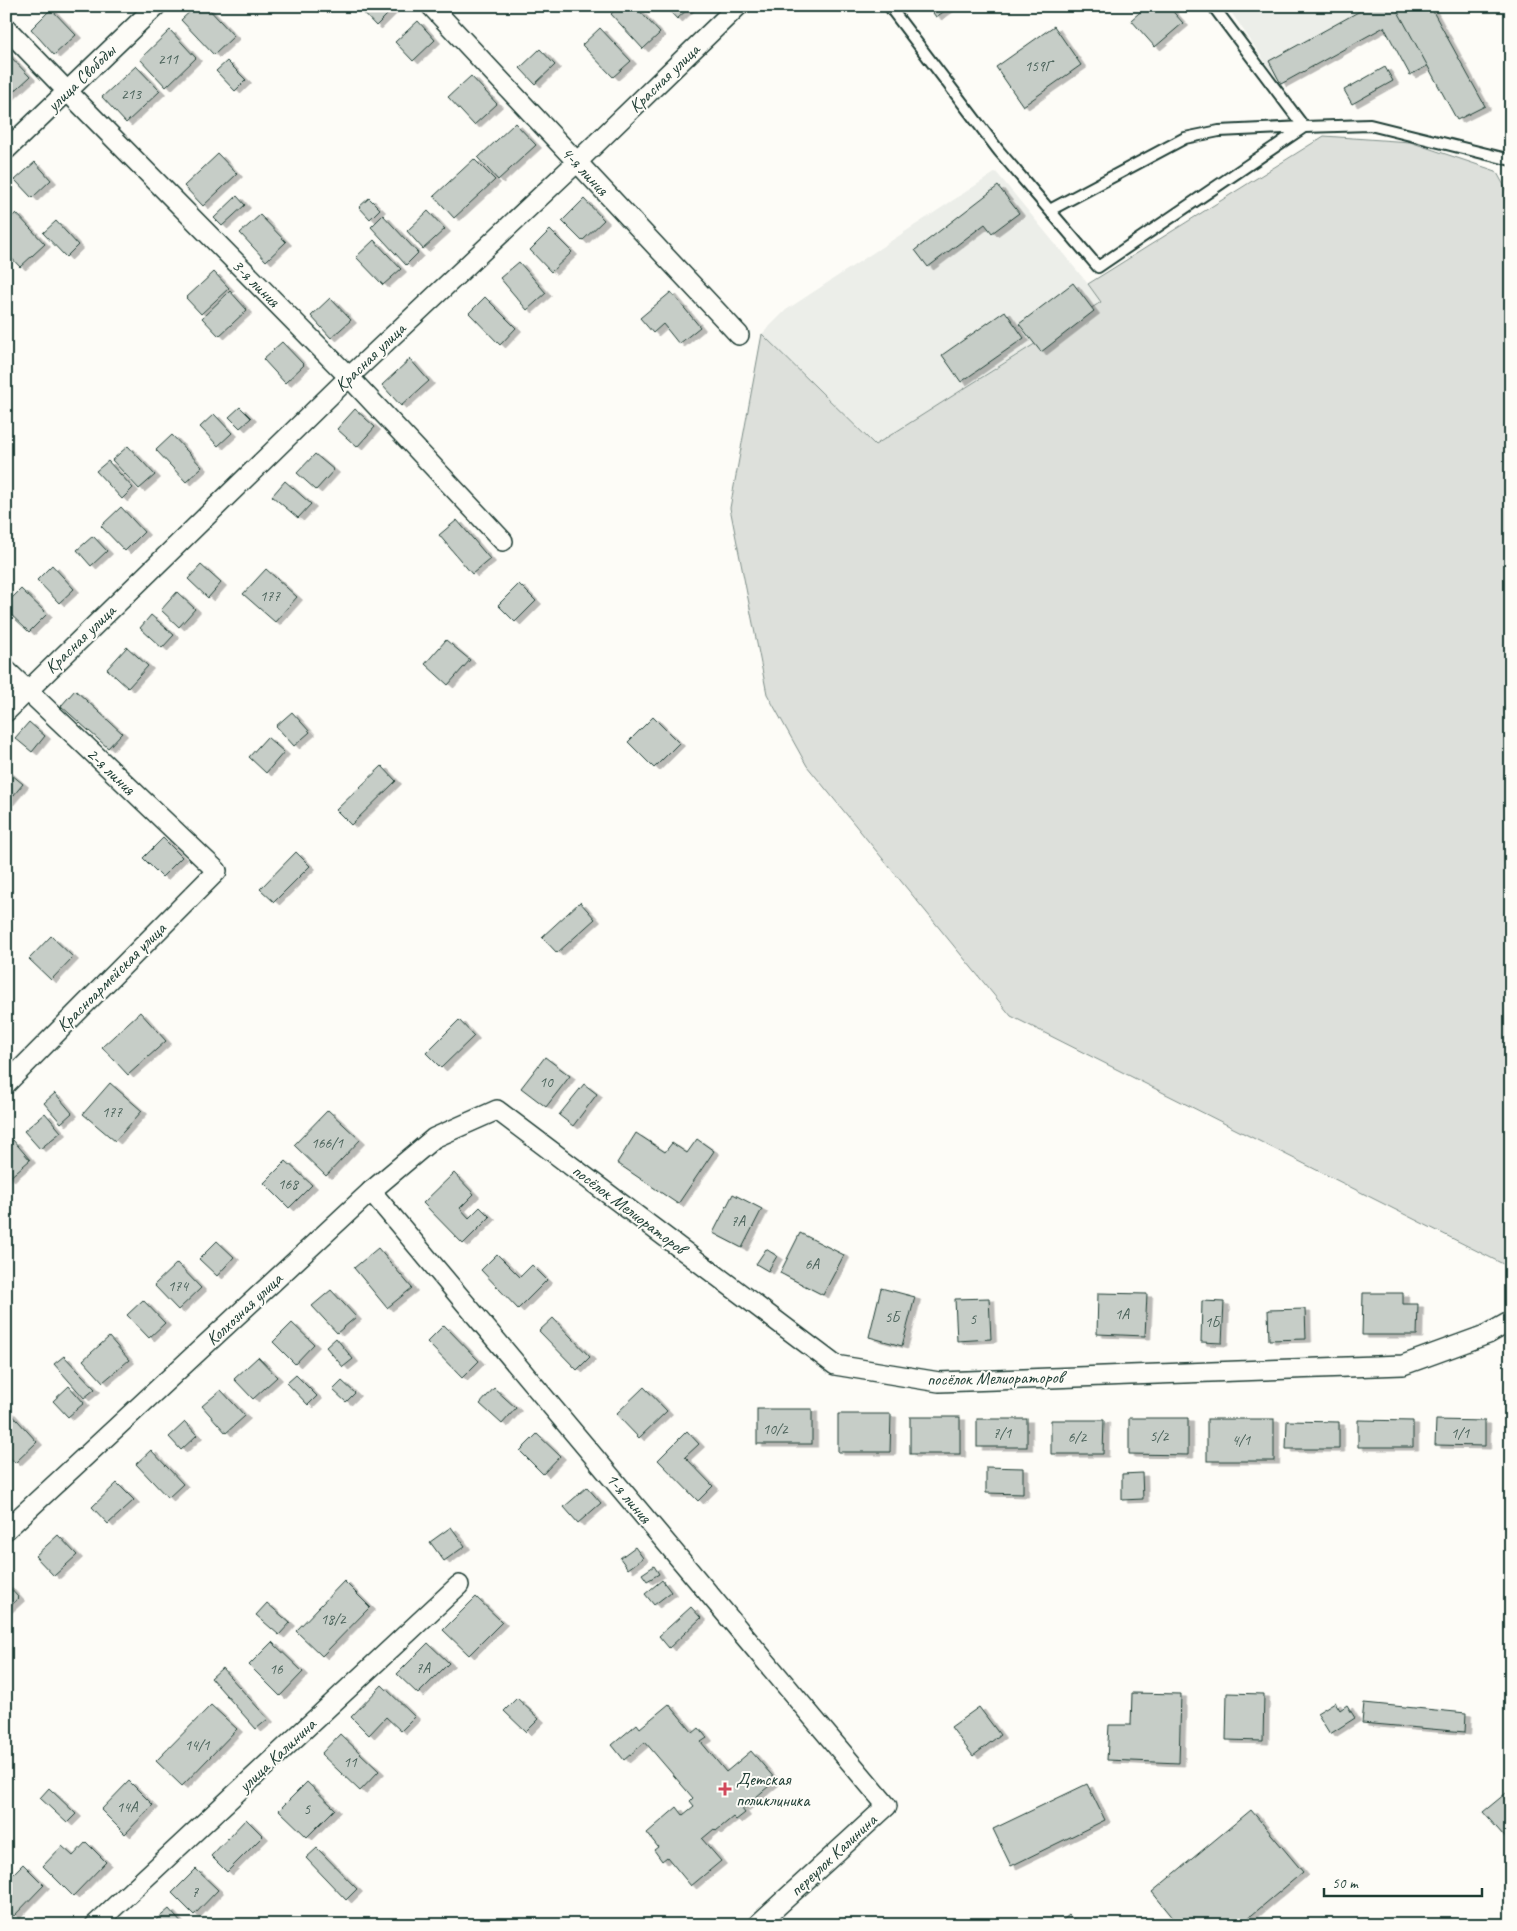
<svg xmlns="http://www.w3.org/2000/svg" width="1517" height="1931" font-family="Caveat,sans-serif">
  <defs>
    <filter id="shadow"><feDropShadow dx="5.5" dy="3" stdDeviation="0" flood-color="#0004"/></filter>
  </defs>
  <rect width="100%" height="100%" fill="#fdfcf7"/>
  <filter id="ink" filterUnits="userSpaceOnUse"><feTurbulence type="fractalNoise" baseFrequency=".02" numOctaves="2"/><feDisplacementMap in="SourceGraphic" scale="10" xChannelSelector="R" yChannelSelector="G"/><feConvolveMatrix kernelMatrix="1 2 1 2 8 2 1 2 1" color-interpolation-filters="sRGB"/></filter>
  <g filter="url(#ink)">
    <g fill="#eceee9">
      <polygon points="1227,6 1398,6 1400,8 1276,78"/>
      <polygon points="996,172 1102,301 875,445 762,334 786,310"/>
    </g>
    <polygon fill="#dde0db" stroke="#7e8e88" points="1324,136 1410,142 1496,171 1511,198 1511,1268 1011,1016 807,766 767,694 730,508 762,334 875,445 1101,302 1088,284"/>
    <g fill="#c6cdc7" stroke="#1f3d34" filter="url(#shadow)">
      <polygon points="196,6 206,6 234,36 214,55 181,20"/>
      <polygon points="357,6 396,6 376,26"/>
      <polygon points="619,6 635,6 660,33 643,49 611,14"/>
      <polygon points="665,6 691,6 677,19"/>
      <polygon points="928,6 952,6 936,17"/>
      <polygon points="1147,6 1168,6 1183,23 1155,47 1131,20"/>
      <polygon points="1369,6 1397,6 1429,65 1410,75 1384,27 1281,84 1269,61"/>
      <polygon points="1395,6 1430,6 1485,106 1457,120"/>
      <polygon points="51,9 76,35 54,55 31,29"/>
      <polygon points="418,21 435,40 413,61 395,42"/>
      <polygon points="1054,26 1081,65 1023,106 996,67"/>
      <polygon points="600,28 631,61 613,77 582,45"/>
      <polygon points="170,30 196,58 166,87 140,59"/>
      <polygon points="540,49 555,65 535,84 520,68"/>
      <polygon points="6,52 30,77 8,97 6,95"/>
      <polygon points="227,61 246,80 235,91 216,71"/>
      <polygon points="136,66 160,91 126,123 102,97"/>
      <polygon points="1385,67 1393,81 1352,104 1344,90"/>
      <polygon points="471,76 497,104 474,125 448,97"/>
      <polygon points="515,123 536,145 498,180 478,158"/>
      <polygon points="218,154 237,174 203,206 184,186"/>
      <polygon points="474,159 495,180 454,218 434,196"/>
      <polygon points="35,162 51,180 32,198 15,180"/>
      <polygon points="998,186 1019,213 992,233 985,224 928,267 915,250"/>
      <polygon points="237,196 245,205 222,226 214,218"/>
      <polygon points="369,198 380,209 370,219 359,207"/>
      <polygon points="584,199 604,220 582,241 562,221"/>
      <polygon points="428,211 445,229 423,249 407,231"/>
      <polygon points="16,213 45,244 20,267 6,252 6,222"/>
      <polygon points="260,215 286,242 266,261 240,233"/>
      <polygon points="383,215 418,253 406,265 371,227"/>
      <polygon points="56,221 78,245 66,257 43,233"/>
      <polygon points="550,230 572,252 551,272 530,250"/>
      <polygon points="374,240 401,269 383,285 356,257"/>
      <polygon points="519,262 546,293 527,310 500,278"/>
      <polygon points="214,272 229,288 201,314 186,298"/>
      <polygon points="1073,283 1094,311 1041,352 1019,324"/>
      <polygon points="230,291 247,310 219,336 202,318"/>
      <polygon points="671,292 700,327 679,344 663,324 653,333 640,318"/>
      <polygon points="485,297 516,328 500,345 469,313"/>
      <polygon points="330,298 351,320 331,338 311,316"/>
      <polygon points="1005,311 1024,338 961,382 942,355"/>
      <polygon points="282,342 304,365 285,383 263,359"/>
      <polygon points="410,359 429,381 401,406 382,385"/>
      <polygon points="240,407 251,418 240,428 229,417"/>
      <polygon points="355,409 375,427 357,447 337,429"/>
      <polygon points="214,414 232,433 218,446 200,427"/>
      <polygon points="172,435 202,467 186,482 156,450"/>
      <polygon points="128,446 155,475 139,489 112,460"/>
      <polygon points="315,454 334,470 316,490 297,473"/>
      <polygon points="108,461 133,488 122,499 96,471"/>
      <polygon points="285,481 311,504 298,518 272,496"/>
      <polygon points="121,507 144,532 125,551 101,526"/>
      <polygon points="457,520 490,559 472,574 439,535"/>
      <polygon points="93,536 107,551 91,566 77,550"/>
      <polygon points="52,565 74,589 59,603 37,580"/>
      <polygon points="201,565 221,583 208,598 188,579"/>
      <polygon points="266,569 297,597 275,622 243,594"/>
      <polygon points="519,584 536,601 515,622 498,605"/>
      <polygon points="21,589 47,614 29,632 6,610 6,604"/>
      <polygon points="177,592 195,609 179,627 161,610"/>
      <polygon points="151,615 174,635 162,648 140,628"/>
      <polygon points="446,640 470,660 448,685 425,664"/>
      <polygon points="127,647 148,666 128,688 107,669"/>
      <polygon points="75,690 122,733 108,748 61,706"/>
      <polygon points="292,712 310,732 294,746 276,726"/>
      <polygon points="653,717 679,743 654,768 628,742"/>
      <polygon points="29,722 45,736 32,752 15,738"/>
      <polygon points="267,737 284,752 266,773 249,757"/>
      <polygon points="382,766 396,781 351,825 336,810"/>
      <polygon points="6,770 23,784 8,802 6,801"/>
      <polygon points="163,838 182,857 162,877 143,858"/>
      <polygon points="296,852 310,866 274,902 260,889"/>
      <polygon points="580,902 595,919 557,953 542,937"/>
      <polygon points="51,936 73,957 51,980 29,959"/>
      <polygon points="140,1012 166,1041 128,1075 102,1047"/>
      <polygon points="459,1020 474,1036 441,1068 426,1053"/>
      <polygon points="545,1057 570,1076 546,1107 521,1088"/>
      <polygon points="110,1083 142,1111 115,1141 83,1114"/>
      <polygon points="584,1084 597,1094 573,1126 559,1115"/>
      <polygon points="55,1093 72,1113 61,1123 44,1103"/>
      <polygon points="328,1110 360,1140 326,1176 294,1145"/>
      <polygon points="45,1113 61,1132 40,1149 24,1131"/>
      <polygon points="636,1133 665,1152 672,1143 687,1153 697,1139 714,1151 678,1204 617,1163"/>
      <polygon points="13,1140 30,1160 9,1178 6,1174 6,1146"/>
      <polygon points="286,1161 312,1185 289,1208 264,1183"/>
      <polygon points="454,1173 474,1194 460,1208 469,1218 480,1207 490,1217 463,1244 423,1203"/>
      <polygon points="733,1194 762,1209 742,1248 713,1233"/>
      <polygon points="800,1233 844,1255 823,1295 780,1273"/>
      <polygon points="217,1241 234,1257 217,1276 199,1259"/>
      <polygon points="378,1248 412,1288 387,1308 354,1268"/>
      <polygon points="766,1249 777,1256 768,1271 756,1264"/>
      <polygon points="497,1254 520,1277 532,1265 547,1280 518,1309 481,1270"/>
      <polygon points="177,1263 201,1288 178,1310 154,1285"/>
      <polygon points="881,1288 915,1297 902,1346 869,1337"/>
      <polygon points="331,1290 356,1317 337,1333 312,1306"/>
      <polygon points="1098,1293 1147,1294 1145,1336 1097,1334"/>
      <polygon points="1363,1293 1403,1293 1403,1304 1418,1304 1417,1335 1362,1335"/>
      <polygon points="989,1298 991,1339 957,1341 955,1299"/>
      <polygon points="143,1300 165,1323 149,1338 127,1315"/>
      <polygon points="1202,1301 1224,1302 1222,1343 1201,1342"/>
      <polygon points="1305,1309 1306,1339 1269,1340 1268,1310"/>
      <polygon points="553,1318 590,1357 577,1370 539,1331"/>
      <polygon points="292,1323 314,1344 295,1364 273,1342"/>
      <polygon points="444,1325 479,1361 462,1378 427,1342"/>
      <polygon points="109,1337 129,1360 103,1382 83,1360"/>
      <polygon points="336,1338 353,1359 343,1367 326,1347"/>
      <polygon points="64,1356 95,1389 84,1398 54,1364"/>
      <polygon points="258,1357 277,1377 253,1399 234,1379"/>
      <polygon points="296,1375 317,1396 308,1405 287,1383"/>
      <polygon points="342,1381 355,1393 346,1402 333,1390"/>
      <polygon points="69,1386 84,1403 68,1417 53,1401"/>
      <polygon points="644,1387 667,1411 639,1438 616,1414"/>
      <polygon points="494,1388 516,1408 502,1424 480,1404"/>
      <polygon points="221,1390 245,1416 226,1433 202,1406"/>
      <rect x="757" y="1409" width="55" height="35"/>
      <polygon points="8,1410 37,1442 15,1463 6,1453 6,1411"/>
      <polygon points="838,1414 891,1414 890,1452 838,1452"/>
      <rect x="910" y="1417" width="50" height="37"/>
      <polygon points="1129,1418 1188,1418 1188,1455 1129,1454"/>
      <rect x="977" y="1419" width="50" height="28"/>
      <rect x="1207" y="1419" width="67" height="42"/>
      <polygon points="1051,1420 1104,1420 1103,1454 1051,1454"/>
      <polygon points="1358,1420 1413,1421 1413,1447 1358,1447"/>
      <polygon points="1436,1420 1485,1421 1485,1446 1435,1445"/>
      <polygon points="1287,1421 1339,1422 1339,1449 1286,1449"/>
      <polygon points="185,1422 197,1435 181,1450 169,1437"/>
      <polygon points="687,1431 699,1444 685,1457 713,1486 698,1501 658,1460"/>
      <polygon points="537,1434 560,1456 543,1474 520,1451"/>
      <polygon points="151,1450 183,1484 168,1498 136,1464"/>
      <polygon points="986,1467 1023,1468 1023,1494 986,1493"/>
      <polygon points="1142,1473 1143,1499 1122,1500 1122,1474"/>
      <polygon points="117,1483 134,1500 108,1524 92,1507"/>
      <polygon points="587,1487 601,1503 578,1523 564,1507"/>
      <polygon points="451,1527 465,1546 444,1561 430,1542"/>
      <polygon points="58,1535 77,1555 54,1576 35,1556"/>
      <polygon points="635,1547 643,1558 628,1569 620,1558"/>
      <polygon points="654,1566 659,1574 647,1581 642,1574"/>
      <polygon points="662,1580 671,1592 654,1605 645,1594"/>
      <polygon points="344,1581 370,1607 322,1656 296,1631"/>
      <polygon points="6,1584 19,1598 6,1610"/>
      <polygon points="476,1597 502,1622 469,1655 443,1630"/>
      <polygon points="267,1603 290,1623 279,1635 256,1615"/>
      <polygon points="691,1607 701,1618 669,1648 659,1636"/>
      <polygon points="272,1642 303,1672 280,1696 249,1665"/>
      <polygon points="428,1643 449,1663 418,1694 397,1674"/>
      <polygon points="222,1668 268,1719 256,1729 211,1678"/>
      <polygon points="382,1685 415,1717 401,1731 386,1717 369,1735 351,1717"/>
      <polygon points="1132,1693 1181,1694 1179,1763 1107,1760 1109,1725 1131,1725"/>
      <polygon points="1227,1693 1264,1694 1263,1741 1226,1740"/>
      <polygon points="517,1698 539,1719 526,1732 504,1711"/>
      <polygon points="1335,1702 1340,1710 1347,1705 1355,1718 1330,1734 1317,1713"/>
      <polygon points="1364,1703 1466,1713 1465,1732 1362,1723"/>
      <polygon points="669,1704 693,1733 699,1728 707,1738 701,1742 726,1772 751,1751 776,1780 742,1809 745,1813 736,1820 733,1817 716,1831 714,1829 702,1839 721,1861 691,1886 667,1857 662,1861 654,1850 658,1847 647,1833 677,1807 683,1815 694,1806 690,1801 693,1798 645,1742 624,1760 612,1745 637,1724 640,1728"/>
      <polygon points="211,1705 237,1729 182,1786 156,1761"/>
      <polygon points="979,1707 1000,1735 973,1756 951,1727"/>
      <polygon points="340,1734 379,1771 360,1791 321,1754"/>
      <polygon points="129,1781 153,1805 125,1834 101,1810"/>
      <polygon points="307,1782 335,1809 307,1837 279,1810"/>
      <polygon points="1087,1784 1105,1820 1011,1866 993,1829"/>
      <polygon points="49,1788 76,1814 67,1823 40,1798"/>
      <polygon points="1511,1789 1511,1842 1510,1843 1483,1812"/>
      <polygon points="1251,1810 1303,1872 1240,1925 1179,1925 1152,1892"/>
      <polygon points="246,1819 263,1836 227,1872 211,1856"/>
      <polygon points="86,1842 106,1862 73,1896 43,1866 62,1846 73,1856"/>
      <polygon points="317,1848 357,1889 346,1900 306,1858"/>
      <polygon points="23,1864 44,1885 14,1916 6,1908 6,1881"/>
      <polygon points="196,1869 218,1890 194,1915 172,1893"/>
      <polygon points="169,1909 183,1925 161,1925 156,1920"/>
      <polygon points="1069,1915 1077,1925 1068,1925 1063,1920"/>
    </g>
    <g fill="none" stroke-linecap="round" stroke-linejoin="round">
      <defs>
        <g id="service">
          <polyline points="889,6 999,151 1098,267 1304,127 1219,131 1185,138 1050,210"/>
          <polyline points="1213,6 1304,127 1370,125 1511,160"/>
        </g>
        <g id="minor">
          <polyline points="431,6 739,335"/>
          <polyline points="6,28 67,91 349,377 503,541"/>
          <polyline points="6,150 156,6"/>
          <polyline points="6,670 217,871 6,1084"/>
          <polyline points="6,712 349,377 577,162 738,6"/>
          <polyline points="371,1191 887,1806 757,1925"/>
          <polyline points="6,1530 371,1191 434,1138 497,1110 835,1365 939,1382 1403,1365 1488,1334 1511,1321"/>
          <polyline points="95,1925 459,1585"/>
        </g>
      </defs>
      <use href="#service" stroke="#1f3d34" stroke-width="14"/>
      <use href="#minor" stroke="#1f3d34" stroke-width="22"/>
      <use href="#service" stroke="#fdfcf7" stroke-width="10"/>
      <use href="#minor" stroke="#fdfcf7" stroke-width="19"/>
    </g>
  </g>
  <path fill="#d1495b" stroke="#fdfcf7" stroke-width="2" d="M722.5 1781.5h5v5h5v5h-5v5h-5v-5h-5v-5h5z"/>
  <g text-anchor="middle" stroke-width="4" stroke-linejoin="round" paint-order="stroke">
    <g font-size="15" fill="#496159">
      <text x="168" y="64">211</text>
      <text x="1038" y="71">159Г</text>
      <text x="131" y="99">213</text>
      <text x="270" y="601">177</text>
      <text x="546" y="1087">10</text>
      <text x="112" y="1117">177</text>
      <text x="327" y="1148">166/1</text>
      <text x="288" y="1189">168</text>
      <text x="738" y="1226">7А</text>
      <text x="812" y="1269">6А</text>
      <text x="178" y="1291">174</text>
      <text x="1122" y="1319">1А</text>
      <text x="892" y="1322">5Б</text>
      <text x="973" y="1324">5</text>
      <text x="1212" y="1327">1Б</text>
      <text x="775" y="1434">10/2</text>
      <text x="1002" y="1438">7/1</text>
      <text x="1460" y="1438">1/1</text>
      <text x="1159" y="1441">5/2</text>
      <text x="1077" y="1442">6/2</text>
      <text x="1241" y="1445">4/1</text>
      <text x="333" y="1624">18/2</text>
      <text x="423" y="1673">7А</text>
      <text x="276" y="1674">16</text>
      <text x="197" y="1750">14/1</text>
      <text x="350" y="1767">11</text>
      <text x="127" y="1812">14А</text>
      <text x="307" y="1814">5</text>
      <text x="195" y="1897">7</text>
    </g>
    <g font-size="18" fill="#1f3d34" stroke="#fdfcf7">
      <text transform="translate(81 78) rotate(-44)" y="6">улица Свободы</text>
      <text transform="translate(664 78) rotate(-44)" y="6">Красная улица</text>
      <text transform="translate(585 171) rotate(47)" y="6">4-я линия</text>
      <text transform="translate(256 283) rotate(45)" y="6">3-я линия</text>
      <text transform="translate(370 357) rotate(-44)" y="6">Красная улица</text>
      <text transform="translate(80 639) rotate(-44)" y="6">Красная улица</text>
      <text transform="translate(111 771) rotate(44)" y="6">2-я линия</text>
      <text transform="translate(111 977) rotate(-45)" y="6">Красноармейская улица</text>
      <text transform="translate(629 1209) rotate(37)" y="6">посёлок Мелиораторов</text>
      <text transform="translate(244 1309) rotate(-43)" y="6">Колхозная улица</text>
      <text transform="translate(995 1378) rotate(-1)" y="6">посёлок Мелиораторов</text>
      <text transform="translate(629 1498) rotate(50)" y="6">1-я линия</text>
      <text transform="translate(277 1755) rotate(-43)" y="6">улица Калинина</text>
      <text transform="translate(833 1855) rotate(-43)" y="6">переулок Калинина</text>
    </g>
    <g font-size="18" fill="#1f3d34" stroke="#fdfcf7" text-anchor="start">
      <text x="736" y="1785">Детская<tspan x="736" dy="21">поликлиника</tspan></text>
    </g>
  </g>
  <rect width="1517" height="1931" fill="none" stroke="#fdfcf7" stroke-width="25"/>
  <rect x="12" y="12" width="1492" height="1906" fill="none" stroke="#1f3d34" stroke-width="2" filter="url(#ink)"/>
  <path d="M1324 1888v8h158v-8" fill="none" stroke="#1f3d34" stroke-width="2.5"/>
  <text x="1332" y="1888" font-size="15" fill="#1f3d34" stroke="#fdfcf7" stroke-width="4" paint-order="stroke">50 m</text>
</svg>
